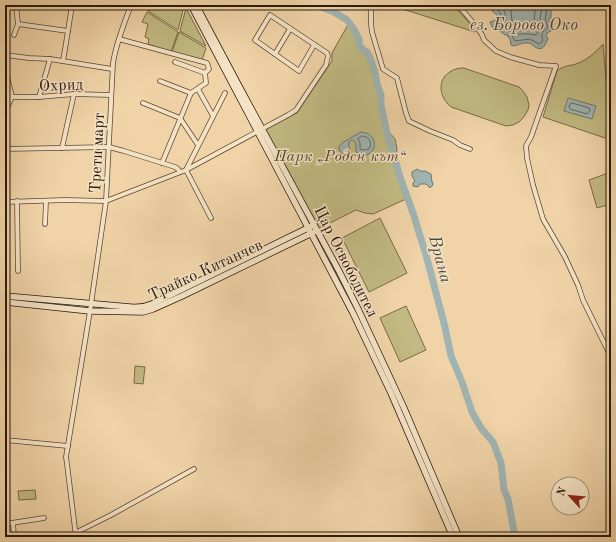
<svg xmlns="http://www.w3.org/2000/svg" width="616" height="542" font-family="'Old Standard TT',serif">
  <rect width="100%" height="100%" fill="#f0d4a8"/>
  <filter id="stains"><feTurbulence type="fractalNoise" baseFrequency=".005" numOctaves="4"/><feColorMatrix values="0 0 0 0 .2 0 0 0 0 .09 0 0 0 0 .02 0 0 0 .5 -.17"/></filter>
  <radialGradient id="worn" r=".72"><stop offset=".6" stop-color="#630" stop-opacity="0"/><stop offset="1" stop-color="#630" stop-opacity=".3"/></radialGradient>
  <g fill="#c2ba82" stroke="#766a47">
    <polygon points="146,5 181,5 184,6 178,30 148,11 146,8"/>
    <polygon points="390,5 453,5 475,29 475,32"/>
    <polygon points="186,8 206,46 180,31"/>
    <polygon points="147,12 178,32 171,52 148,44 149,39 145,37 148,24 142,22"/>
    <polygon points="349,23 370,61 376,76 380,96 381,114 389,132 395,139 397,149 396,158 406,199 373,214 365,213 356,210 318,229 264,129 297,113 332,61 332,53"/>
    <polygon points="179,32 206,48 202,60 172,52"/>
    <path d="M603 44 606 79 611 93V140L543 117 557 71C562 66 569 66 576 64 587 60 595 53 603 44Z"/>
    <path d="M461 68H464L519 87 523 91 527 97 529 105 528 110 524 117 519 122 513 125 506 126 451 107C435 94 438 71 461 68Z"/>
    <polygon points="611,172 611,204 597,208 589,180"/>
    <polygon points="380,218 407,273 369,292 342,238"/>
    <polygon points="406,306 426,350 400,362 380,318"/>
    <polygon points="135,366 145,367 143,384 134,383"/>
    <polygon points="35,490 36,499 19,500 18,491"/>
  </g>
  <g fill="#a0b5b3" stroke="#707770">
    <path d="M491 5H551V18H549V21L553 25 551 31 547 33 546 36 548 38C544 50 540 52 530 43H523L514 46 511 45 510 39 508 37V35H505L503 33 492 27 490 22 496 20 497 15 493 12Z"/>
    <polygon points="568,98 596,106 592,119 564,111"/>
    <path d="M361 132C384 134 374 165 356 152V144L355 142 352 140 349 142C348 146 351 151 351 155L349 157 345 156 340 152 339 147 342 143Z"/>
    <polygon points="417,169 420,171 425,171 431,174 432,182 433,183 433,185 430,188 426,184 420,184 418,187 413,186 413,183 415,181 412,176 412,172"/>
  </g>
  <g fill="none" stroke-linecap="round" stroke-linejoin="round">
    <g stroke="#646860" stroke-width="1">
      <path d="M495 5 497 9 501 14 500 20 498 24 499 26 510 32 515 41 530 39 539 44 542 42C543 38 543 41 542 37 541 32 545 30 548 27L545 19 546 15 547 5"/>
      <polyline points="500,5 505,12 505,23 514,29 518,34 530,34 535,35 537,34 541,26 540,18 541,13 542,5"/>
      <path d="M508 5 511 11 512 21 521 28H531L534 25C534 18 535 12 536 5"/>
      <polygon points="572,103 589,108 590,110 589,112 587,114 570,109 569,107 570,104"/>
      <path d="M362 136C369 136 373 143 369 149L364 150 360 149V143L358 139Z"/>
    </g>
    <polyline stroke="#a0b5b3" stroke-width="7" points="317,5 334,12 347,20 353,28 359,39 359,45 363,50 367,52 370,58 375,72 377,84 381,95 381,105 386,129 401,180 413,213 426,255 445,327 451,356 462,382 472,412 481,428 493,442 501,463 504,490 508,499 515,537"/>
    <defs>
      <g id="street">
        <polyline points="371,5 371,24 372,32 383,69 397,78 406,113 409,121 430,131 453,140 460,145 470,149"/>
        <polyline points="458,5 477,27 482,35 484,40 496,51 510,57 539,65 556,66 531,137 526,146 527,158 533,185 543,219 565,257 578,285 583,300 611,357"/>
        <polyline points="18,24 68,31"/>
        <polyline points="14,35 18,24 16,5"/>
        <polyline points="119,39 207,63 209,69 205,73 206,83 191,93 162,163"/>
        <polyline points="275,54 290,29"/>
        <polyline points="5,55 29,58 50,59 112,69"/>
        <polyline points="63,61 68,31 72,5"/>
        <polyline points="175,62 205,73"/>
        <polyline points="5,68 12,97 5,112"/>
        <polyline points="160,81 191,93"/>
        <polyline points="198,89 213,116"/>
        <polyline points="12,97 39,97 74,94 111,95"/>
        <polyline points="39,97 50,59"/>
        <polyline points="143,103 180,118 198,145"/>
        <polyline points="62,148 74,94"/>
        <polyline points="5,149 109,147 124,151 175,167 178,169 180,172"/>
        <polyline points="17,201 18,271"/>
        <polyline points="5,202 65,200 106,201 186,170 288,115 296,110 326,65 328,56 327,53 270,15 255,40 299,71 314,45"/>
        <polyline points="211,218 186,170 225,93"/>
        <polyline points="45,224 46,201"/>
        <polyline points="5,440 68,446"/>
        <polyline points="13,523 14,537"/>
        <polyline points="5,524 44,518"/>
        <polyline points="75,533 111,515 194,469"/>
        <path d="M76 537 67 464 66 457 90 311 106 201 113 63C116 43 124 24 131 5"/>
      </g>
      <g id="secondary">
        <polyline points="191,5 353,313 391,393 453,537"/>
        <polyline points="196,5 240,88 339,271 358,309 404,408 459,537"/>
        <path d="M5 296 130 307C138 308 145 307 152 304L312 226"/>
        <polyline points="5,302 90,311 143,312 153,309 182,296 314,232"/>
      </g>
    </defs>
    <use href="#street" stroke="#5b4833" stroke-width="5.5"/>
    <use href="#secondary" stroke="#291a0c" stroke-width="7"/>
    <use href="#street" stroke="#f5e3c6" stroke-width="4"/>
    <use href="#secondary" stroke="#f5e3c6" stroke-width="5.5"/>
  </g>
  <g text-anchor="middle" stroke-width="3" stroke-linejoin="round" paint-order="stroke">
    <g font-size="16" fill="#291a0c" stroke="#f5e3c6">
      <text transform="translate(61 84) rotate(-2)" y="6">Охрид</text>
      <text transform="translate(96 153) rotate(-87)" y="6">Трети март</text>
      <text transform="translate(347 261) rotate(63)" y="6">Цар Освободител</text>
      <text transform="translate(205 269) rotate(-25)" y="6">Трайко Китанчев</text>
    </g>
    <g font-size="16" font-style="italic" fill="#574a2f" stroke="#f5e3c6">
      <text x="340" y="161">Парк „Роден кът“</text>
    </g>
    <g font-size="17" font-style="italic" fill="#4d483e" stroke="#f5e3c6">
      <text x="524" y="30">ез. Борово Око</text>
      <text transform="translate(441 259) rotate(75)" y="6">Врана</text>
    </g>
  </g>
  <rect width="616" height="542" fill="none" stroke="#f0d4a8" stroke-width="20"/>
  <rect x="6" y="6" width="604" height="530" fill="none" stroke="#291a0c" stroke-width="2"/>
  <rect x="10" y="10" width="596" height="522" fill="none" stroke="#291a0c"/>
  <g transform="translate(570 496) rotate(297)"><circle r="19" fill="#f5e3c6" stroke="#a3937c"/>
  <path d="M0-3L7 15L0 10L-7 15Z" fill="#8f2418"/>
  <text y="-6" font-size="11" font-weight="bold" text-anchor="middle" fill="#291a0c">N</text>
  </g>
  <rect width="100%" height="100%" filter="url(#stains)"/>
  <rect width="100%" height="100%" fill="url(#worn)"/>
</svg>
